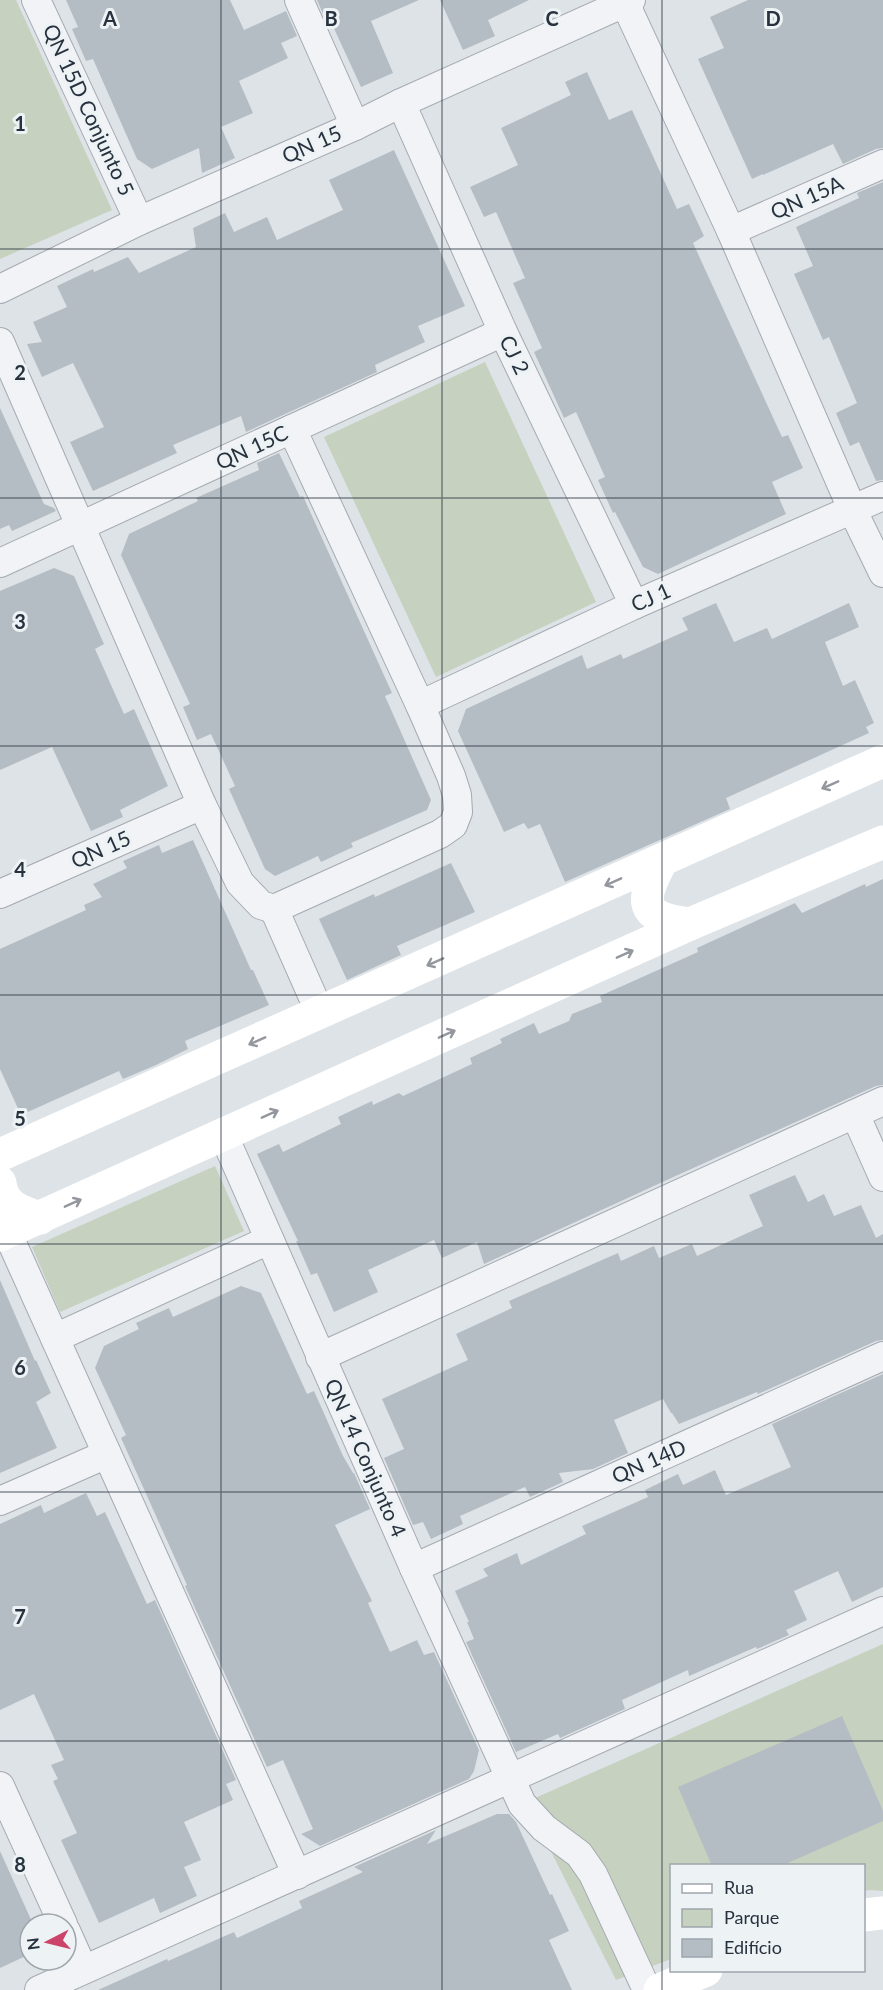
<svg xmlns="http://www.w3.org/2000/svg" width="883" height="1990" font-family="Lato,sans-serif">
  <rect width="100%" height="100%" fill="#dee3e7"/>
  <g fill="#c6d1bf">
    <polygon points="0,0 16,0 112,210 0,259"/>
    <polygon points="485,362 596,602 436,677 324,437"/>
    <polygon points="215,1166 244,1231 60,1312 32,1247"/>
    <polygon points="883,1644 883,1891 869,1890 864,1891 864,1866 672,1866 671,1959 616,1980 526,1802"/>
  </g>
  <g fill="#b5bdc4">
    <polygon points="66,0 230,0 244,30 286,11 297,36 281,43 288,58 239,81 253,113 221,127 235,158 202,173 199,148 152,169 137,159 93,59 86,61 72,29 78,27"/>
    <polygon points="317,0 419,0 371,21 393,73 361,87 331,22 327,23"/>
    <polygon points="440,0 529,0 488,20 495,36 463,50"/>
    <polygon points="748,0 883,0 883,148 876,149 843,164 833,144 763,175 763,174 752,179 698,59 724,48 710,17"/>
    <polygon points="587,72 609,120 632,110 677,209 689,204 704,236 693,243 782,437 788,435 803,468 772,482 786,514 658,574 643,567 615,512 613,513 598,480 605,477 576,412 564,418 534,352 542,348 513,283 525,278 496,212 484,217 470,187 518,165 501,128 571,95 565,82"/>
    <polygon points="394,150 465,306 418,326 425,342 375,365 377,372 246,432 241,416 173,445 177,453 93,491 70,442 104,427 73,363 42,377 27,344 42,342 33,322 67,307 57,286 93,269 94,272 128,257 139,273 196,247 193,228 225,213 234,232 267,217 277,240 343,210 329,180"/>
    <polygon points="883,182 883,480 876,481 859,442 850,446 836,413 857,403 829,337 823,340 794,274 813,266 796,227 859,198 857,193"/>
    <polygon points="0,408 44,504 54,508 56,511 12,531 9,525 0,529"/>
    <polygon points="279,453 300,497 303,496 392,693 385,696 431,800 427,810 351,843 353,847 321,862 318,856 275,876 265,869 229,789 235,786 211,734 197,740 183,707 190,704 121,555 129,534 198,501 196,498 259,470 257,463"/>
    <polygon points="54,568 74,576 104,644 95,649 124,714 134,709 168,786 120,810 123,817 91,831 52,747 0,770 0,591"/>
    <polygon points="716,603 734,642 767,628 772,639 849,603 859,627 825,642 843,686 855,680 874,723 866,727 869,733 726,798 730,809 565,882 540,824 528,829 524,823 504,832 458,731 466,709 582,655 587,669 621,654 623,659 688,630 682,618"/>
    <polygon points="193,840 251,970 253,970 269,1005 185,1041 188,1049 156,1065 123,1079 119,1071 21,1115 0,1069 0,949 86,910 84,905 102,897 93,884 127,868 123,861 159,845 162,853"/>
    <polygon points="451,863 475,912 397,946 401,955 347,980 319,919 374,894 375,897"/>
    <polygon points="883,879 883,1085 876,1086 680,1174 484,1264 477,1242 442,1258 434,1240 368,1270 378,1292 334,1312 317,1273 311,1275 296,1241 298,1241 257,1154 279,1144 283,1152 341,1124 338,1117 372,1101 373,1105 399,1093 403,1096 472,1064 470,1058 502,1043 500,1039 534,1023 539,1034 569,1021 572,1014 602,1002 600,996 698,952 697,948 795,903 802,913 865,884 866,887"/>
    <polygon points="795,1175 808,1202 824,1194 834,1216 861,1205 876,1238 883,1234 883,1340 876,1341 758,1394 757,1392 679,1424 672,1413 671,1413 663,1399 614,1420 628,1453 593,1469 559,1473 563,1482 530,1497 525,1487 460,1516 463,1524 431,1539 423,1522 413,1525 384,1458 404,1449 382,1399 468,1360 456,1334 512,1308 509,1301 618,1253 621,1261 654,1246 659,1258 692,1244 697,1256 763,1226 749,1195"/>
    <polygon points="0,1280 35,1361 36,1360 51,1393 36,1402 57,1448 0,1473"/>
    <polygon points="241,1286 261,1293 307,1394 314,1391 343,1456 353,1473 354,1473 370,1509 335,1525 372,1601 368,1603 390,1652 417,1640 424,1655 434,1652 479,1750 474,1771 469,1779 320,1846 301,1834 313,1829 283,1760 267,1767 185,1586 187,1585 121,1438 126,1435 95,1368 104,1346 139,1329 136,1323 169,1308 173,1317"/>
    <polygon points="883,1374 883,1587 852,1602 838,1571 794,1591 807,1620 786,1630 789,1635 757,1649 756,1647 689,1676 688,1670 622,1700 625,1709 560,1738 558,1734 516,1752 466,1642 474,1639 467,1622 469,1622 455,1591 488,1576 483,1569 517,1553 521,1565 586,1534 582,1526 648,1497 645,1490 678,1474 683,1485 715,1470 726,1495 791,1467 772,1424"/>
    <polygon points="86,1493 97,1516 105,1512 147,1604 155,1600 236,1780 226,1784 233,1800 184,1822 201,1860 184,1867 197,1896 160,1913 154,1898 99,1923 61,1840 77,1833 53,1781 58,1779 51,1765 64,1760 34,1694 0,1710 0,1524 41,1505 44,1513"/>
    <polygon points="842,1716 883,1811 883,1821 781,1866 712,1866 678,1787"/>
    <polygon points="497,1814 509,1814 516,1822 550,1895 552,1894 569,1931 549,1940 572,1990 98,1990 167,1959 168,1961 234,1932 237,1938 302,1908 299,1901 363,1872 354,1867 436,1830 427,1844"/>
    <polygon points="0,1851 33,1924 30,1924 30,1954 0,1968"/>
  </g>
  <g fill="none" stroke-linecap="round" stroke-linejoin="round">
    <defs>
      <g id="street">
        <polyline points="36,0 139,221"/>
        <polyline points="299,0 355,126"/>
        <polyline points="625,3 731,231 853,511 883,573"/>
        <polyline points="401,103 503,332 634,605"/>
        <polyline points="731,231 883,164"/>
        <polyline points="0,289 139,221 355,126 401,103 631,0"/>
        <polyline points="0,342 202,805 240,883 261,905 274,909 440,834 453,825 458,812 457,795 451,776 420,705 292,429"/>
        <polyline points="0,563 503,332"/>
        <polyline points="420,705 634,605 883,496"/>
        <polyline points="0,894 202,805"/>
        <polyline points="274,909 320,1013"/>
        <polyline points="855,1114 883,1177"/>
        <polyline points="224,1136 414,1568 522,1804 544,1828 579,1854 593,1874 647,1990"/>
        <polyline points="7,1232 297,1875"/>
        <polyline points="55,1338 269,1240"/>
        <polyline points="320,1357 883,1101"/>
        <polyline points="0,1501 107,1454"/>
        <polyline points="414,1568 883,1356"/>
        <polyline points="0,1786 63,1924"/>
        <polyline points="66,1931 83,1969"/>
        <polyline points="39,1990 883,1611"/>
      </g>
    </defs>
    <use href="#street" stroke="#a4aab1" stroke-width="30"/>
    <use href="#street" stroke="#f1f3f6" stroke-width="28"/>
    <g stroke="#fff" stroke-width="33">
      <path d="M662 860C640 901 638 918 690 924"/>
      <polyline points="0,1155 883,761"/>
      <path d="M0 1183C2 1206 21 1212 40 1218"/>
      <polyline points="0,1235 690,924 883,842"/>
      <polyline points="864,1915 883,1913"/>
      <polyline points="660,1990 706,1970"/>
    </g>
  </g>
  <defs><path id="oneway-shaft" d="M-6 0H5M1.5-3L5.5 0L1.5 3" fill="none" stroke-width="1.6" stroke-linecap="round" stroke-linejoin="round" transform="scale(1.5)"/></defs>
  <g stroke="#94989e">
    <use href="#oneway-shaft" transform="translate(830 785) rotate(156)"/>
    <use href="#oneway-shaft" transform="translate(613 882) rotate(156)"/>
    <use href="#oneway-shaft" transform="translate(625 954) rotate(-24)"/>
    <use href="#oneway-shaft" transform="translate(435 962) rotate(156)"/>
    <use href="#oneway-shaft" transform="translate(447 1034) rotate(-24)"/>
    <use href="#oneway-shaft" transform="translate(257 1041) rotate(156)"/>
    <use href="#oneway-shaft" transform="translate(270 1114) rotate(-24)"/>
    <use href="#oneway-shaft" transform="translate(73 1203) rotate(-24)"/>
  </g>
  <path fill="none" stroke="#28323e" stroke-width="1.5" stroke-opacity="0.55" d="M221 0V1990M442 0V1990M662 0V1990M0 249H883M0 498H883M0 746H883M0 995H883M0 1244H883M0 1492H883M0 1741H883"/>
  <g text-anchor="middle" stroke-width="6" stroke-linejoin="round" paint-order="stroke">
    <g font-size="21" fill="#28323e" stroke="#edf2f5">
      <text transform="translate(88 110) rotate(65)" y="7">QN 15D Conjunto 5</text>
      <text transform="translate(312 145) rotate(-24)" y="7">QN 15</text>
      <text transform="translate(807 198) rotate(-24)" y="7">QN 15A</text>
      <text transform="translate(514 355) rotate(64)" y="7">CJ 2</text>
      <text transform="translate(252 448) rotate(-25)" y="7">QN 15C</text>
      <text transform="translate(651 598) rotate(-24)" y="7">CJ 1</text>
      <text transform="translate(101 850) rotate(-24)" y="7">QN 15</text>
      <text transform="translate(365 1458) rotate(66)" y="7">QN 14 Conjunto 4</text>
      <text transform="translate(649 1462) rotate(-24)" y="7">QN 14D</text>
    </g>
  </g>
  <g font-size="20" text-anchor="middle" font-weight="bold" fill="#28323e" stroke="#edf2f5" stroke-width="6" stroke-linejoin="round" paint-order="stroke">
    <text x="110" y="26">A</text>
    <text x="331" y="26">B</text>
    <text x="552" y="26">C</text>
    <text x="773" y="26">D</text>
    <text x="20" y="131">1</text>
    <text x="20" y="380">2</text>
    <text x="20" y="629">3</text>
    <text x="20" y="877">4</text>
    <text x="20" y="1126">5</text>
    <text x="20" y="1375">6</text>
    <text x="20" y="1624">7</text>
    <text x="20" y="1872">8</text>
  </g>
  <rect x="670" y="1864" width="195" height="108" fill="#edf2f5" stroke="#9ea5ac" stroke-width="1.5"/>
  <rect x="682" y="1884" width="30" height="9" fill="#ffffff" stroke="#9ea5ac" stroke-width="1.5"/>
  <text x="724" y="1894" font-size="18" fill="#28323e">Rua</text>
  <rect x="682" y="1909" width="30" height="18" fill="#c6d1bf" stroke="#9ea5ac" stroke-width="1.5"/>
  <text x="724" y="1924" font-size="18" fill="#28323e">Parque</text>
  <rect x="682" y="1939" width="30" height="18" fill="#b5bdc4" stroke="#9ea5ac" stroke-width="1.5"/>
  <text x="724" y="1954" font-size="18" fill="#28323e">Edifício</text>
  <g transform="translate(48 1942) rotate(263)"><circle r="28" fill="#edf2f5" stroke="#9ea5ac" stroke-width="1.5"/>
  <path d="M0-4.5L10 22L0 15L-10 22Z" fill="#cb4469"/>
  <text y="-9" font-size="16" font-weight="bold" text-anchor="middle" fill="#28323e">N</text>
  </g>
</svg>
